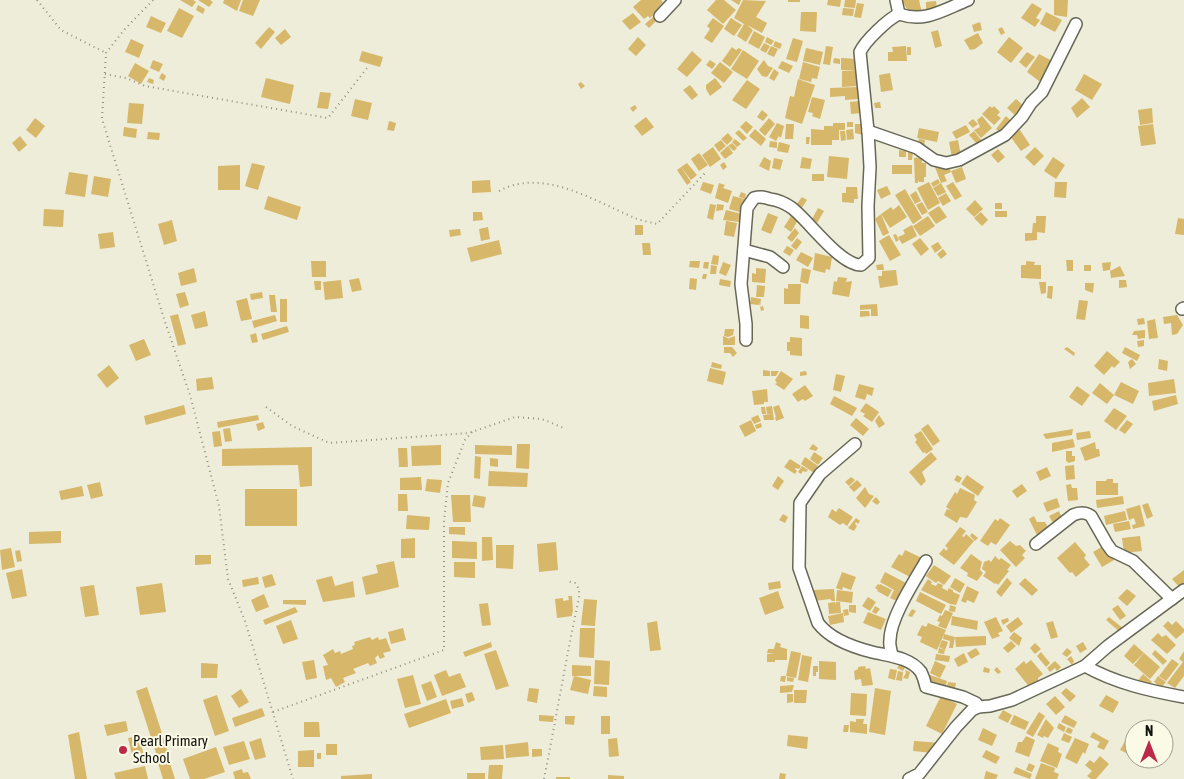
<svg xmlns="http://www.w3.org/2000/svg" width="1184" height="779" font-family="'Asap Condensed',sans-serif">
  <rect width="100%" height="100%" fill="#ededda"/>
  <g fill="#d7b769">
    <polygon points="180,0 193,0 196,2 192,7"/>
    <polygon points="198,0 210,0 213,2 209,7"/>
    <polygon points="224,0 241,0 237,11 223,3"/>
    <polygon points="243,0 260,0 253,16 239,11"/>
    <polygon points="641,0 661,0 663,2 657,9 658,11 650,18 648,16 644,19 633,7"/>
    <polygon points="716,0 724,0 736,10 723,24 707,10"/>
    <polygon points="731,0 741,0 739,5"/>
    <polygon points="743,0 766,1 756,17 767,23 762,33 747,25 753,30 746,42 737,36 744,24 734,18"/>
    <rect x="788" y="0" width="12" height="2"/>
    <polygon points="828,0 841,0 840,7 827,5"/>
    <polygon points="845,0 856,0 855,8 844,7"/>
    <polygon points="901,0 919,0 922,13 907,13 907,9 904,4 903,5"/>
    <polygon points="1054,0 1068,0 1067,17 1054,15"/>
    <polygon points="936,1 937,9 926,10 926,2"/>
    <polygon points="857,3 864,4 861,18 854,17"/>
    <polygon points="1032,3 1042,9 1036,18 1040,20 1035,27 1021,18"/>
    <polygon points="198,5 205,9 203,14 196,10"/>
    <polygon points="179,8 194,16 182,38 167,31"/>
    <polygon points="843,8 854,9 853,16 842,15"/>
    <polygon points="801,12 817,12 816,32 800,31"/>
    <polygon points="1046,12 1062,20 1055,32 1040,24"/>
    <polygon points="633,13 641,22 630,30 622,21"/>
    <polygon points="151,16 166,23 161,33 146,27"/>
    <polygon points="653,17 656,21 649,28 645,24"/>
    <polygon points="713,18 724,26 712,43 704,38 710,29 707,26"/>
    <polygon points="731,18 742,25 734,36 724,29"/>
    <polygon points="980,22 982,30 974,32 972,25"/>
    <polygon points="269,27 275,32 261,49 255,43"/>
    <polygon points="1002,27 1005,33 1001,35 998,29"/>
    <polygon points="285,29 291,37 281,45 275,38"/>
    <polygon points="938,30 942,46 935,48 931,32"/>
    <polygon points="754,31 765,37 759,49 748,43"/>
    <polygon points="978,33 983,43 975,49 970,50 964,40"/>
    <polygon points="638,37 646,45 636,56 628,49"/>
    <polygon points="767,37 774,41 771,45 765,42"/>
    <polygon points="1009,37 1023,48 1011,63 997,52"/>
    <polygon points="793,38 803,41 797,62 786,59"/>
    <polygon points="131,39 144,45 139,58 125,52"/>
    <polygon points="775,41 782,44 780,49 773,46"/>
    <polygon points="764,43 770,46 766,53 760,50"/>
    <polygon points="771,46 778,49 774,57 767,54"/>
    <polygon points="826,46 833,47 830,65 823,64"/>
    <polygon points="906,46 907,61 888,61 888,52 893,52 892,47"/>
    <polygon points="732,47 736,50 739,48 742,50 730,67 722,61"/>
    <rect x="907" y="47" width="4" height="8"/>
    <polygon points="806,48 823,52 820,65 803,61"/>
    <polygon points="743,50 759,61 747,79 731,69"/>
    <polygon points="362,51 383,57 380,67 359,61"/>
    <polygon points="692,51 702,60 687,77 677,69"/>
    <polygon points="1027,52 1035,57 1026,68 1019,62"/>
    <polygon points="1039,54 1054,62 1043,84 1027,72"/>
    <polygon points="834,58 840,59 840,64 833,63"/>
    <polygon points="841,58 858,59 857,71 841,70"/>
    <polygon points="153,60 163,64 159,72 150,68"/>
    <polygon points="710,60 716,64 712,69 706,65"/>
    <polygon points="764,60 768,66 773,68 767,77 762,76 757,69"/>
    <polygon points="782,61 793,66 789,73 778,68"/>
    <polygon points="720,62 733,72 724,83 711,73"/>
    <polygon points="803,62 820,67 817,79 812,78 811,82 799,79"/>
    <polygon points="135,63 149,71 141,84 128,76"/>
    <polygon points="774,69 779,73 774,81 769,78"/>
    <polygon points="842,71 856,71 857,86 842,87"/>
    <polygon points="162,73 166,76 164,81 159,78"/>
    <polygon points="890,73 893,90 881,92 879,75"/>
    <polygon points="1084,74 1102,84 1092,100 1075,90"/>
    <polygon points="149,78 154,80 153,84 147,82"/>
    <polygon points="266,78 294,85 290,104 261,97"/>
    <polygon points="715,78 722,87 710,96 706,89 706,85"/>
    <polygon points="798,79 815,85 802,124 785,118 790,96 794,97"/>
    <polygon points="747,80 760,89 746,109 732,100"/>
    <polygon points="581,82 585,86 581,89 578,84"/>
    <polygon points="690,85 698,95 692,100 683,90"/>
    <polygon points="857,87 858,99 845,100 845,96 830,97 830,88"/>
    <polygon points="320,92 331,93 328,109 317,108"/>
    <polygon points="812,97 825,100 820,119 812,116 813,113 808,112"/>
    <polygon points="1082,98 1090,107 1077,118 1071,108"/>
    <polygon points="355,99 372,103 368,120 351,116"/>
    <polygon points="1016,99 1025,107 1016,116 1007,108"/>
    <polygon points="859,101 861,113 851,114 850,102"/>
    <polygon points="880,102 881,108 875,108 874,103"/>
    <polygon points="129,103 144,104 142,124 127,123"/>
    <polygon points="635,105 637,108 633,112 630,108"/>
    <polygon points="990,106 992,108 994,106 1000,112 997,115 1001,118 994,125 982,114"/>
    <polygon points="1152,108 1153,123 1140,125 1138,110"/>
    <polygon points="762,110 768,115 763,121 757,117"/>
    <polygon points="982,116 992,128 981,138 974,130 980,127 977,120"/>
    <polygon points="1006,116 1011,121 1001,133 996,129"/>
    <polygon points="646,117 654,127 642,136 634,126"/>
    <polygon points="35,118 45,126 36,138 26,130"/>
    <polygon points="769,118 775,124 765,136 759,130"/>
    <polygon points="973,119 978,124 973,128 968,123"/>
    <polygon points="389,121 396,123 394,131 387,130"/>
    <polygon points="746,121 753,127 747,134 740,127"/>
    <rect x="847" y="122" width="6" height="5"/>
    <polygon points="777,123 784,126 781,138 779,136 776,141 769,137"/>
    <polygon points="833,123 845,123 845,130 839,130 839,140 832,140 832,145 811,145 811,129 824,130 824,126 833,126"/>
    <polygon points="786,124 794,124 793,139 785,139"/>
    <polygon points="855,124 864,124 863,135 855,133"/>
    <polygon points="1153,124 1156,144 1141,146 1138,126"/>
    <polygon points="966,125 970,132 956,139 952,132"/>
    <polygon points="124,127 137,129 136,138 123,136"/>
    <polygon points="919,128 939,132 937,142 917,138"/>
    <polygon points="755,129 766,139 761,146 749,136"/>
    <polygon points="853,129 854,139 847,140 846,130"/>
    <polygon points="739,130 747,138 743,141 735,133"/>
    <polygon points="1020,130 1030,145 1021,151 1010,136"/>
    <polygon points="840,131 845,131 846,140 841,141"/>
    <polygon points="974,131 982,141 977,144 969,135"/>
    <polygon points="148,132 160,133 159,140 147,139"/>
    <polygon points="728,133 733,139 727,145 721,139"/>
    <polygon points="20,136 27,145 19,152 12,143"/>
    <polygon points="806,137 810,137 809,144 806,144"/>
    <polygon points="735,139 741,144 737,147 732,142"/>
    <polygon points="919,139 925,140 924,147 917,146"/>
    <polygon points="721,140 726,146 719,152 714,145"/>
    <polygon points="958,140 961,156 952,158 949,142"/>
    <polygon points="770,141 777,142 777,148 769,147"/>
    <polygon points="779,142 790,145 788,153 777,151"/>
    <polygon points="732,143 737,148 734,151 728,146"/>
    <polygon points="728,146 733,153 725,159 720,153"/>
    <polygon points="713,147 721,159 710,167 702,155"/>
    <polygon points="1035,147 1044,156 1034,166 1025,157"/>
    <polygon points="998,149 1005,157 998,163 991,155"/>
    <polygon points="899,150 906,151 906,157 899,157"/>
    <polygon points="908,152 913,152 912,160 908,160"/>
    <polygon points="699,153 708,165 699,171 691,159"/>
    <polygon points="829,156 849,158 847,179 827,177"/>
    <polygon points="764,157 771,161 769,171 759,166"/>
    <polygon points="802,157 812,159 810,169 800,168"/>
    <polygon points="922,157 922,163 926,163 926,177 924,177 924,182 919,182 918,180 918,183 915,183 914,158"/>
    <polygon points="1053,157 1065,165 1056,179 1044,171"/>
    <polygon points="774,158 783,160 780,170 772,168"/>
    <polygon points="724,162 727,167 723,170 720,165"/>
    <polygon points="252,163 265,166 258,190 245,186"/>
    <polygon points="687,163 697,175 691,180 681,167"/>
    <polygon points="240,165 240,190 218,190 218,166"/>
    <rect x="892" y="165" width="20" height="9"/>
    <polygon points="940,165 941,168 948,165 951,172 944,175 947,181 941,183 935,167"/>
    <polygon points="681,167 691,182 687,185 677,170"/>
    <polygon points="962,167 966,179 956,183 951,171"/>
    <polygon points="69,172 88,175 85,197 65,194"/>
    <rect x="812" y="174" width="12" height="7"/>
    <polygon points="94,176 111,179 108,197 91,194"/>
    <polygon points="938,179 940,183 933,187 931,183"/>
    <polygon points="490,180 491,192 472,193 472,181"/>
    <polygon points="703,182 714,185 711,194 700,190"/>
    <polygon points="929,182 940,203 928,210 917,188"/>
    <polygon points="953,182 962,196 955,200 946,186"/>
    <polygon points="1055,182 1067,182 1066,198 1054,197"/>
    <polygon points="719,183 725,185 723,188 732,191 728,203 715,198"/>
    <polygon points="941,183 946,192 938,196 933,188"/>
    <polygon points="887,186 891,194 881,199 877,190"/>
    <polygon points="846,187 857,187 858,199 854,199 854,203 842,202 842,193 846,193"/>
    <polygon points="905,189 922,218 913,224 895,195"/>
    <polygon points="916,191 921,201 915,204 910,195"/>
    <polygon points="741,192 746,194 745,199 739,197"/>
    <polygon points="946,193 951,201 943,206 938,198"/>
    <polygon points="268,196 301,207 297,220 264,209"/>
    <polygon points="733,196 747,200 743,213 729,209"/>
    <polygon points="802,197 807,200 801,209 796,205"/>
    <polygon points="975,200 983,209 974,217 966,209"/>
    <polygon points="922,202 928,212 922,215 916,205"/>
    <rect x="995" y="203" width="7" height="6"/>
    <polygon points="710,204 716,205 713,220 707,218"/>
    <polygon points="717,204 724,205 723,210 716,211"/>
    <polygon points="899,205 907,217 890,228 881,214 891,207 893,210"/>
    <polygon points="939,206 947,217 936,224 928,213"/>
    <polygon points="818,208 824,211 817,223 812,219"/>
    <polygon points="44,209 64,210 63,227 43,226"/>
    <polygon points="726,210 742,214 740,222 723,220"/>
    <rect x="995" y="211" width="12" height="6"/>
    <polygon points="473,212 482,212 483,220 473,221"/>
    <polygon points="981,212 988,220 982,226 974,218"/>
    <polygon points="768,213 778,217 771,234 761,230"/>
    <polygon points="881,214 889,233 883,236 875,219"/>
    <polygon points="791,216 798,220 791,232 784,227"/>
    <polygon points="928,216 935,226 920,236 913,226"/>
    <polygon points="1036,216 1046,216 1045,233 1037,232 1037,240 1025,241 1025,233 1032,233 1033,223 1036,223"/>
    <polygon points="1178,218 1184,219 1184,235 1175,234"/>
    <polygon points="172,220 177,241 164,245 158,224"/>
    <polygon points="726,221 737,223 734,237 724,235"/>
    <rect x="635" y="225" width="8" height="10"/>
    <polygon points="912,225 917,236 902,244 898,237 905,234 903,230"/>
    <polygon points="488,227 490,239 481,241 479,229"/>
    <polygon points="795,228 799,233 792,242 787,238"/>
    <polygon points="460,229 461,235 450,237 449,230"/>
    <polygon points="113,232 115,247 100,249 98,234"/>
    <polygon points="896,234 899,240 896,242 893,235"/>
    <polygon points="889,235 901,255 890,261 879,241"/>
    <polygon points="797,238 802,242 796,250 791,246"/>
    <polygon points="920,238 929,249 921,256 912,244"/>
    <polygon points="499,240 502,254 471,262 467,248"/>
    <polygon points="938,242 942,248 935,253 931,246"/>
    <polygon points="642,243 650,243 651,255 643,255"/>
    <polygon points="787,246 794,250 790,256 783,252"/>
    <polygon points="943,249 947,254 941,259 937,254"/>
    <polygon points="801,252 813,258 808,267 796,260"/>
    <polygon points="815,253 832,257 830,270 826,269 825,273 813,270"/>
    <polygon points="713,255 719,256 718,265 711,264"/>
    <polygon points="1066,260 1073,260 1073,271 1067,271"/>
    <polygon points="311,261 326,261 326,277 312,277"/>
    <polygon points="690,261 700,261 699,268 689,267"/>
    <polygon points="1026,261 1035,262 1034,265 1041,265 1041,279 1021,278 1021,265 1026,265"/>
    <polygon points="704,262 709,262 708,269 703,268"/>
    <polygon points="723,262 731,265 726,276 719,273"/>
    <polygon points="1111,262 1110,270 1103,271 1102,263"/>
    <polygon points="883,264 884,270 877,270 876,265"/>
    <polygon points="711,265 717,266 716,274 710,274"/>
    <rect x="1084" y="265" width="7" height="6"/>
    <polygon points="1120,266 1125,276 1111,278 1110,271"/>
    <polygon points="194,268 197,282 181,286 178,273"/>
    <polygon points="756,268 766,269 765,283 752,282 752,273 756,274"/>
    <polygon points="802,268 811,270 808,284 800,282"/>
    <polygon points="896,270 898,285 880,288 878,276 882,276 882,271"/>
    <polygon points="703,274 707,274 706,279 702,279"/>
    <polygon points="838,277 847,278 846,282 852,281 849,297 832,294 834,281 837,282"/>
    <polygon points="359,278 362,290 352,292 349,280"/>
    <polygon points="690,278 697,279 696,290 689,289"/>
    <polygon points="720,279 731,281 730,287 719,285"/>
    <polygon points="341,280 343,298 325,300 323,282"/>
    <polygon points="1119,280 1126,280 1127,287 1119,288"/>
    <polygon points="314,281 321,281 321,290 315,290"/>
    <polygon points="1039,282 1046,282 1046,293 1041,294"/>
    <polygon points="1085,283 1094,283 1093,293 1085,290"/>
    <polygon points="788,284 801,284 800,304 784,304 784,288 788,289"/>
    <polygon points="757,285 765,286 764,297 756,297"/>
    <polygon points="1048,286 1053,286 1052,299 1047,298"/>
    <polygon points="185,292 189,305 180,308 176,294"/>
    <polygon points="262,292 263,298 251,300 250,294"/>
    <polygon points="269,295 275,295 277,312 271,312"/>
    <polygon points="751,297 761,299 760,307 763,306 764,310 761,311 759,302 759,305 750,304"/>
    <polygon points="247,298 252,319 241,321 236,301"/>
    <rect x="280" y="299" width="7" height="23"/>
    <polygon points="1079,300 1088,301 1085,320 1076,319"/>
    <polygon points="877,304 878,316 871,316 871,309 860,310 860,305"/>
    <polygon points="205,311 208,326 195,329 191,315"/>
    <polygon points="860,311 869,311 870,316 860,317"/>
    <polygon points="178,314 186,344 178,346 170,316"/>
    <polygon points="275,315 277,321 254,328 252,321"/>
    <polygon points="800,315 809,316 809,329 800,328"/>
    <polygon points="1177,315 1183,325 1177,334 1172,335 1171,323 1164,324 1163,317"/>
    <polygon points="1144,318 1145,324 1138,325 1137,319"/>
    <polygon points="1155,319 1158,338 1149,339 1147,321"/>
    <polygon points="287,326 289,332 263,340 261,334"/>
    <polygon points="725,329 734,329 733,335 728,337 724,336"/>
    <polygon points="1145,330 1145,338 1138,339 1137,335 1132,335 1134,331"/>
    <polygon points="256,333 258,342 252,343 250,335"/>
    <polygon points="723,336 730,339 729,338 735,336 735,345 723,345"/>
    <polygon points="790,337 802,338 802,356 790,355 790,351 787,351 787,342 790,342"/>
    <polygon points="144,339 151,355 136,361 129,345"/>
    <polygon points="1144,340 1144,346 1138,347 1137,341"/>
    <polygon points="724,347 732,347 737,353 733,357 730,353 724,353"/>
    <polygon points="1067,347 1075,353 1074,356 1064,349"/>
    <polygon points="1125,347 1140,355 1137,361 1122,353"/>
    <polygon points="1107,351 1120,362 1114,368 1112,366 1104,375 1094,366"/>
    <polygon points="1132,359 1136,364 1130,369 1128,362"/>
    <polygon points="1159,359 1168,361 1167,371 1158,369"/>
    <polygon points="712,362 722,365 721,369 711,367"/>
    <polygon points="109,365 119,378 107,388 97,375"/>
    <polygon points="710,368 726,372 723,385 707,381"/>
    <polygon points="763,370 770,371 770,376 763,376"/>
    <polygon points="771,371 779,371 776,376 771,376"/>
    <polygon points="781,371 793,379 784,390 775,384 777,383 775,380"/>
    <polygon points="806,371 807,375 800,376 800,372"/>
    <polygon points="836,374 845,376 841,392 833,390"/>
    <polygon points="212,377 214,389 197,391 196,379"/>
    <polygon points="1174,379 1176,393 1149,396 1148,383"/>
    <polygon points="1121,382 1139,391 1133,404 1114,395"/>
    <polygon points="1100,383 1114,395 1107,404 1092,393"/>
    <polygon points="859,384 874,388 872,396 867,394 865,400 855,397"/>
    <polygon points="805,385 813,396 805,401 803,399 798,402 792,394"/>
    <polygon points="1077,386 1090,395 1082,406 1069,397"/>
    <polygon points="767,389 768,402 764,402 764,404 754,405 752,391"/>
    <polygon points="1176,395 1178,404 1154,411 1152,401"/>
    <polygon points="834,396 857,408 852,416 830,404"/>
    <polygon points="866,403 879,412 872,422 863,416 865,414 860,411"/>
    <polygon points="184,405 186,414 146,425 144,416"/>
    <polygon points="779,405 784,418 776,421 775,417 776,417 773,407"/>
    <polygon points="772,406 774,420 764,420 763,415 771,414 767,414 766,407"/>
    <polygon points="761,407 765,407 766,414 762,414"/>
    <polygon points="1114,408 1127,416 1116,430 1104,421"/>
    <polygon points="258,415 259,420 218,428 217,422"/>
    <polygon points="758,415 761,421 754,424 751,418"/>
    <polygon points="879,415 885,424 879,428 875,421"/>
    <polygon points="856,418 869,429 863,436 850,425"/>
    <polygon points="751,420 756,431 745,437 739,426"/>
    <polygon points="1127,420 1133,424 1125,434 1119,430"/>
    <polygon points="263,422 265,428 258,431 256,424"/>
    <polygon points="761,423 762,427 756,429 755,425"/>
    <polygon points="928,424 940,441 933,446 921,429"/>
    <polygon points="230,428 232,441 225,442 223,429"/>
    <polygon points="1073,429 1072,435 1046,439 1043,434"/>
    <polygon points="220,431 222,446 214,447 212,432"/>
    <polygon points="921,431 933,449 926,454 925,452 923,453 915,442 917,440 914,435"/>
    <polygon points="1090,431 1091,438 1077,440 1076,433"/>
    <polygon points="1073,439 1075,447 1052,452 1052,443"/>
    <polygon points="1095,442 1096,449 1099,449 1100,456 1085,461 1080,448"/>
    <polygon points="517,444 530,444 529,469 516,468"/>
    <polygon points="813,444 818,448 816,451 809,449"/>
    <polygon points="441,445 441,465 412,466 411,446"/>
    <polygon points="475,445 512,446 512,455 475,454"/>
    <polygon points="312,447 312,486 300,487 298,465 222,466 222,449"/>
    <polygon points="398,448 407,448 408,467 399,467"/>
    <polygon points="1066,451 1072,451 1072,456 1075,456 1075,461 1069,463 1066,461"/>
    <polygon points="814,452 823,458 818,465 810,459"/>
    <polygon points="931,452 937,459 922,472 926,481 921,486 909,472"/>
    <polygon points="475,456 481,457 480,479 474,478"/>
    <polygon points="805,457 818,466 814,473 801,464"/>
    <polygon points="490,458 498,459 498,467 490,466"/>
    <polygon points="790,459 801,466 799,469 796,468 795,469 797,471 795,474 784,467"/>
    <polygon points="1074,465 1075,479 1066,480 1065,466"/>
    <polygon points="802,466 808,470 806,472 803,471 801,474 798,472"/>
    <polygon points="1047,467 1051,476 1040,481 1036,472"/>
    <polygon points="489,471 528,473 527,487 488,486"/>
    <polygon points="957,475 962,478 959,483 954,480"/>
    <polygon points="967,475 984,487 978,496 961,484"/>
    <polygon points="778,476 784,481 778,490 772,486"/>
    <polygon points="421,477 422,490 400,490 400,478"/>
    <polygon points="851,477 855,480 849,486 845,482"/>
    <polygon points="427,479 442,480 440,493 425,491"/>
    <polygon points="1107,479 1113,479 1113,483 1118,483 1118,495 1096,495 1096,481 1106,481"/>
    <polygon points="857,480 862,485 854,492 849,487"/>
    <polygon points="100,482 103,496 91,499 87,485"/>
    <polygon points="1022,484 1027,491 1017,498 1012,491"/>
    <polygon points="1071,484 1072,488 1077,488 1078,500 1068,501 1066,485"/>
    <polygon points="82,486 84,496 61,500 59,491"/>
    <polygon points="865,487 869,494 874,496 865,508 856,498"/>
    <polygon points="960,488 975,495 974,500 977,502 967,518 960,517 957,523 944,515 947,509 952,511 946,507 955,492 957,494"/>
    <rect x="245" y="489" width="52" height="37"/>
    <polygon points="398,494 407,494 408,511 398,511"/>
    <polygon points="451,495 470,495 471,522 453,522"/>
    <polygon points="474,495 486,497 484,508 472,506"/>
    <polygon points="1123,496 1124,504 1097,508 1096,500"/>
    <polygon points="876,497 880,502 877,505 872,501"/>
    <polygon points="1057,498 1060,507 1047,512 1043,503"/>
    <polygon points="1148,503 1153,516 1147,519 1142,505"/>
    <polygon points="1140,505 1145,526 1133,529 1132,525 1136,524 1134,518 1129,520 1126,509"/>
    <polygon points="839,508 853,517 847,526 843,523 840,525 828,517 832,509 836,512"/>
    <polygon points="1059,511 1063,520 1054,525 1049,516"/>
    <polygon points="1125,511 1127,520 1106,525 1104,516"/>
    <polygon points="783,514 788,517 785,523 779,520"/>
    <polygon points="407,515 430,517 429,530 406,529"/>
    <polygon points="1034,516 1037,522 1045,522 1049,529 1037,535 1029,519"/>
    <polygon points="856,518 860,521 858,524 856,522 855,524 857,526 854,531 848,528"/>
    <polygon points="1000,518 1010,525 996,545 991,542 988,546 980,541 995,519 998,521"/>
    <polygon points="1129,521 1131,529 1115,532 1113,524"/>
    <polygon points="449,527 465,527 465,535 449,534"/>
    <polygon points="960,527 966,531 962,536 964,537 966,534 974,541 954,565 939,554 944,548 946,551 948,548 945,546"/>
    <polygon points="61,531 61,543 29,544 29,532"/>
    <polygon points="972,533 978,538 975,541 970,536"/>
    <polygon points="1140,536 1142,551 1124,553 1122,538"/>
    <polygon points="482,537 492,537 493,560 482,561"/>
    <polygon points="415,538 415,558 401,558 401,539"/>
    <polygon points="452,541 477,542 477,559 452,558"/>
    <polygon points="1010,541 1016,546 1020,545 1026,551 1022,555 1025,558 1016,567 1000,550"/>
    <polygon points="556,542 558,570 539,572 537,544"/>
    <polygon points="1075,542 1086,555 1084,558 1090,565 1076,577 1072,572 1070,573 1057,558"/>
    <polygon points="496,545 514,545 513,569 496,568"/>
    <polygon points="1105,545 1114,560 1102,567 1093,552"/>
    <polygon points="11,548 15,567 2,570 0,550"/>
    <polygon points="20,550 22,561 17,562 15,551"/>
    <polygon points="905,550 926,560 912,578 891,567 899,554 902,556"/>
    <polygon points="971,554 982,562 980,570 983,573 977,581 967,576 968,573 960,568"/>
    <polygon points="195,555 211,555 211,564 195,565"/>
    <polygon points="995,556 999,560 1001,558 1011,565 1007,570 1009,571 998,585 996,583 995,584 983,576 986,572 982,569 984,562 989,560 991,562"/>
    <polygon points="394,561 399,587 366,595 362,577 378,573 376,565"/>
    <polygon points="454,562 475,562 475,578 454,577"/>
    <polygon points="934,565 951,576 944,585 938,581 936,583 926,576"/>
    <polygon points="22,569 27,596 12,599 6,573"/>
    <polygon points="1184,570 1184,586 1181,589 1172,579"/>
    <polygon points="842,572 856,577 851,590 843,587 842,590 836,588"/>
    <polygon points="885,572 906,583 897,601 890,598 894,590 880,582"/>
    <polygon points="272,574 276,585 265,588 262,577"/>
    <polygon points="332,576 335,586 353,581 355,597 323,602 316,580"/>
    <polygon points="258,577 259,584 243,587 242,580"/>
    <polygon points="955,578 965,584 960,593 950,587"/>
    <polygon points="1007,578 1012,583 1001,597 996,592"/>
    <polygon points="1025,578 1038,590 1032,596 1019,584"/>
    <polygon points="928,579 932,582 931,584 936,586 938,583 943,585 942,588 948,591 948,588 953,590 953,592 960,595 956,605 950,604 921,590"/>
    <polygon points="780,581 781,588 769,590 768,583"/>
    <polygon points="162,583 166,612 140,615 136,587"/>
    <polygon points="878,584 880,585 880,584 892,590 888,597 877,591 878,590 875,588"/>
    <polygon points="94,585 99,615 85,617 80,587"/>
    <polygon points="967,586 979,592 974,603 967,600 966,603 961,601"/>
    <polygon points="834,589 835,601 832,601 830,599 814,601 813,590"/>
    <polygon points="1127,589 1136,596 1127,606 1118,598"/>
    <polygon points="837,590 853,592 852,603 836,601"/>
    <polygon points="778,591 784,608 765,615 759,598"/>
    <polygon points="920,592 946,605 941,614 916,601"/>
    <polygon points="264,594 269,607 256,612 251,600"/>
    <polygon points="568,596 572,596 573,612 572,613 572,616 557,618 555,599 563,598 563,601 569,600"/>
    <polygon points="868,597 876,602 870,611 862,606"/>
    <polygon points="584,599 597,600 595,626 581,625"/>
    <polygon points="283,600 306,600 306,605 283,604"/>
    <polygon points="835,602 836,605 836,602 840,602 841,613 829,614 828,603"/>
    <polygon points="488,603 491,625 482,626 479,604"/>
    <polygon points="849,605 856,605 856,613 849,612"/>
    <polygon points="950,605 956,607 955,612 949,611"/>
    <polygon points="1118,605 1126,616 1120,620 1112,609"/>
    <polygon points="875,606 880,609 876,614 872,612"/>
    <polygon points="295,607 298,612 265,625 263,620"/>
    <polygon points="848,609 849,615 844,616 843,610"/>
    <polygon points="912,609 916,611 912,617 908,616"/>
    <polygon points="945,610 953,613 946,629 938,626 940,622 937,621 940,615 942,616"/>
    <polygon points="868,612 886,619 881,630 863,623"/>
    <polygon points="843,613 844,622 830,625 828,616"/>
    <polygon points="952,616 978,621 977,630 951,625"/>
    <polygon points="996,617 1003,631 998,633 1000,636 992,639 984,622"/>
    <polygon points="1018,617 1023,624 1011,633 1006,626"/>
    <polygon points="1109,617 1124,629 1121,633 1106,620"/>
    <polygon points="1008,618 1009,621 1003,625 1001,620"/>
    <polygon points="291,620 298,639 283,644 276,626"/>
    <polygon points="657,621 661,650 650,651 647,623"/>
    <polygon points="1053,621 1058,637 1051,639 1046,623"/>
    <polygon points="1168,621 1172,625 1176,621 1184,629 1184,632 1176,639 1163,626"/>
    <polygon points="928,623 946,630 937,650 920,642 922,637 917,635 922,625 926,627"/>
    <polygon points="403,628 406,640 391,644 388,632"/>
    <polygon points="580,628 595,628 594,658 579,657"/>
    <polygon points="1014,632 1022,638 1019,646 1009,638"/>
    <polygon points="1158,633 1162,637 1166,635 1176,645 1167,654 1151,640"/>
    <polygon points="944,634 955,637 953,648 949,648 950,641 943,639"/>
    <polygon points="986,636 986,645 956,647 955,637"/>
    <polygon points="370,637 372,640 378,637 379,640 386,638 391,651 383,653 385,657 380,659 378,655 375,658 377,663 370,666 368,663 353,669 356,673 343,678 345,682 336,687 331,678 326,680 323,666 328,665 323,655 333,649 335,653 340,651 341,654 353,649 352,646 355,645 354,642"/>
    <polygon points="942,640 948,642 945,650 939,647"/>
    <polygon points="1011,641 1016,646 1008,653 1003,648"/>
    <polygon points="491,642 492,647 465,657 463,652"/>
    <polygon points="776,642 781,644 780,647 787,649 787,660 775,660 775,654 767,653 768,649 774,649"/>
    <polygon points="1083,642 1087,649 1080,653 1076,646"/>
    <polygon points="1035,643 1041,649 1035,654 1030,648"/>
    <polygon points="1134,644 1144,653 1133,664 1124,656"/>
    <polygon points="939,648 945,650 944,654 938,653"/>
    <polygon points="976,648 980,654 971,659 967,653"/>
    <polygon points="1067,648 1072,652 1067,657 1062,654"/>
    <polygon points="496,650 509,686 496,690 484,654"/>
    <polygon points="1155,650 1167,661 1163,665 1152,654"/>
    <polygon points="791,651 801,653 796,678 786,676"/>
    <polygon points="1184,651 1184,676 1175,688 1167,683 1183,662 1179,659"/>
    <polygon points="1041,652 1050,663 1046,667 1037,656"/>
    <polygon points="964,653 968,662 958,667 954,659"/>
    <polygon points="1144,653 1160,667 1150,679 1134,665"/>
    <rect x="767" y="654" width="8" height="8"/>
    <polygon points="936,654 950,656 949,662 935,660"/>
    <polygon points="802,655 812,657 808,682 798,680"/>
    <polygon points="1071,656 1074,661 1072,665 1067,659"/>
    <polygon points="1172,659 1179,664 1166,681 1159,676"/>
    <polygon points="314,660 317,678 306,680 302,662"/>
    <polygon points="595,660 610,661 609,685 594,684"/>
    <polygon points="1031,660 1043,674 1038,678 1039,683 1031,689 1015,669 1024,661 1026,664"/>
    <polygon points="819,661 836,662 836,680 819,679"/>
    <polygon points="935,661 946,666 940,678 930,673"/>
    <polygon points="1055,661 1061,667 1057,671 1055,668 1050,672 1047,668"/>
    <polygon points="201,663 218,664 217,678 201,678"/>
    <polygon points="900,664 905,667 903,671 897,668"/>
    <polygon points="572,665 591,666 591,676 574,676 591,680 588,694 570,690 574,676 572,676"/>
    <polygon points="813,666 818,666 818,672 816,672 816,676 813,676"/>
    <polygon points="865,666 866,669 870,668 873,685 862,686 861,679 855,680 854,671 858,669 858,667"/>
    <polygon points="984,667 990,669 989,673 983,672"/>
    <polygon points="997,667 1001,672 998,674 994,670"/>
    <polygon points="890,669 897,670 895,680 888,678"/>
    <polygon points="446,670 449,677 460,673 466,687 442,696 434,675"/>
    <polygon points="905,670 910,672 908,679 903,678 906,673"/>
    <polygon points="898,671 903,672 902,681 896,680"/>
    <polygon points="1143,674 1152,682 1146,689 1137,682"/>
    <polygon points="413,675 421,704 405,708 397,679"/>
    <polygon points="930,675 947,681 945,689 928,684"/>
    <polygon points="781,676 786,676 785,682 780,681"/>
    <polygon points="1158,676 1166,682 1161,688 1154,682"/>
    <polygon points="787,677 794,678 793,682 787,681"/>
    <polygon points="431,681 437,697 427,701 421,685"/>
    <polygon points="948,682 956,683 954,693 946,691"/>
    <polygon points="794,685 792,692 780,693 780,686"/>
    <polygon points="594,686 607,687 607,697 593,696"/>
    <polygon points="147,687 168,752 157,756 136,691"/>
    <polygon points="529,688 539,689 537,703 527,701"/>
    <polygon points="875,688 891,691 885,735 869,732"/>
    <polygon points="1066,688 1076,696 1070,702 1061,693"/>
    <polygon points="241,689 249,702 239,708 231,696"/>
    <polygon points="794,690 807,690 806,703 794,703"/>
    <polygon points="472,692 475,700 468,703 465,694"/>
    <polygon points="851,693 867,694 866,716 850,715"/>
    <polygon points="787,694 793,694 793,702 787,703"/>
    <polygon points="217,695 229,731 215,736 203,700"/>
    <polygon points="1106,695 1119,702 1113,713 1099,706"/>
    <polygon points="941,696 957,704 942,734 926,726"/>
    <polygon points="1055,696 1065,707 1056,715 1046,704"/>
    <polygon points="462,698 464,706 452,709 450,701"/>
    <polygon points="446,699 451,713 409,728 404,714"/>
    <polygon points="262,708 265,716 235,727 232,718"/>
    <polygon points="1003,710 1012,715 1008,723 998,718"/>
    <polygon points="1039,712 1045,716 1033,737 1026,733"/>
    <polygon points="539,715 554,716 553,722 539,721"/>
    <polygon points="1014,715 1029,722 1025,730 1010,724"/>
    <polygon points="1065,715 1077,722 1074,728 1061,722"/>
    <polygon points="565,716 575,716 574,725 565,724"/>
    <rect x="601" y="716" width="9" height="18"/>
    <polygon points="856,719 864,719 863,724 867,724 867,734 850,732 850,721 856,722"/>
    <polygon points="1046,719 1054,728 1048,738 1044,736 1043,738 1037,735"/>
    <polygon points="126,721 128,731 107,736 104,725"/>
    <polygon points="304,722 319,722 320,737 304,737"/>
    <polygon points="1059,723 1066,727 1064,732 1057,728"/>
    <polygon points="844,725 849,725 848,732 843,732"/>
    <polygon points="1068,727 1073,730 1071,734 1065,732"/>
    <polygon points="983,728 997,735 992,746 978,740"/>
    <polygon points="79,732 87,779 75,779 68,735"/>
    <polygon points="1093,732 1109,741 1104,750 1097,747 1100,742 1090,737"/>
    <polygon points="1064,733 1072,737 1069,743 1061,740"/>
    <polygon points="788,735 808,737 807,749 787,746"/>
    <polygon points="139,736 145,760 134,763 128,738"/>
    <polygon points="1026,736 1035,740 1029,757 1015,752 1018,742 1022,742"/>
    <polygon points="1128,736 1134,739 1134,757 1120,750"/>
    <polygon points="261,738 266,757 255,760 249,742"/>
    <polygon points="617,738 619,756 609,757 608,739"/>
    <polygon points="1075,738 1089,744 1085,754 1083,752 1077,764 1065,758"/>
    <polygon points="244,741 250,759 229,765 223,747"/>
    <polygon points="914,741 942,743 933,753 913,751"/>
    <polygon points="528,742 529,756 506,758 505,745"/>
    <polygon points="1048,743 1059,748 1058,752 1062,754 1057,768 1040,761"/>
    <rect x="326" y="744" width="11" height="11"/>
    <polygon points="503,745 504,759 481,760 480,747"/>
    <polygon points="216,747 225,772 204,779 190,779 183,759"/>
    <polygon points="532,749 542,749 542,756 532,757"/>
    <polygon points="314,750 314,767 298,767 298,751"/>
    <polygon points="986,750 1000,757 996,764 982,757"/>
    <rect x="317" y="753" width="4" height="6"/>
    <polygon points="1100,756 1109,764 1096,779 1091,779 1087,776 1092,771 1085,765 1090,760 1094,763"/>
    <polygon points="169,760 175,779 163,779 158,763"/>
    <polygon points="1029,763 1035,766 1032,772 1026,770"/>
    <polygon points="1041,763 1055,768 1054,772 1059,774 1057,779 1035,779"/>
    <polygon points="489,765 503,765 502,779 488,779"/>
    <polygon points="145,766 148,779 116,779 114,773"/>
    <polygon points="1016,767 1032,774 1030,779 1013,773"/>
    <polygon points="242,769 243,773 248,772 251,779 235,779 233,772"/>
    <polygon points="986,771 998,775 996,779 984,779"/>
    <rect x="467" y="773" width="18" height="6"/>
    <polygon points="780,773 786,774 785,779 779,779"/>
    <polygon points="372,774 372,779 341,779 341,776"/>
    <polygon points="608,775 624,776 624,779 608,779"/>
    <rect x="556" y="777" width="14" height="2"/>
  </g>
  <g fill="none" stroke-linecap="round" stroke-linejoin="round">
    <defs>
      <g id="street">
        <path d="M899 14C925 23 943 10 968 0"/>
        <polyline points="660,16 675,0"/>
        <polyline points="868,131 917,148 934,160 946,163 959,160 1005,135 1022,117 1031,103 1042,92 1076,24"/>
        <polyline points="744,250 770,257 783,267"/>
        <polyline points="1182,309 1184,308"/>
        <path d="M746 340V324L741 284 747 208 754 198C760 196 764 197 770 199 778 200 785 203 792 208 809 221 840 265 861 265L869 258 868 206 870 167 868 131 860 52C865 41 888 19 899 14L896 0"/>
        <path d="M855 444 820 474 800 503 799 568 818 623C830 639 852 647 872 652 888 656 910 657 921 672 923 676 925 682 926 687L963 697 976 703 978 707"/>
        <path d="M1036 544 1073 515C1080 512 1085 512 1091 516L1107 544 1112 551 1133 561 1172 599"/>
        <path d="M892 655C891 650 889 645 890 640 890 618 915 580 926 561"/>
        <path d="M1085 666C1115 683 1150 691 1184 697"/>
        <polyline points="909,779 919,774 956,727 972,710 978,707 990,706 1012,700 1085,666 1108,646 1184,590"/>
      </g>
    </defs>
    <use href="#street" stroke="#676756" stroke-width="14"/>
    <g stroke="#919183" stroke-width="2" stroke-dasharray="1 4" stroke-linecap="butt">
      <polyline points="37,0 61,30 106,53"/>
      <polyline points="153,0 124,30 106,53 102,119 165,322 190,395 219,506 228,579 245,621 293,779"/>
      <polyline points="105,74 126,78 145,86 328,118 367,68"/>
      <path d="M499 191C543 167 594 201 635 218 642 221 650 222 657 224L707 171"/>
      <polyline points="266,407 292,426 329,443 469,433 515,417 542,419 566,429"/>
      <polyline points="273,712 444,650 444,522 448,483 465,440 472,432"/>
      <path d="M544 779C556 719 566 658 579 598V589L575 583 567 581"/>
    </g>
    <use href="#street" stroke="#fff" stroke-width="11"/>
  </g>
  <circle fill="#bb2a49" stroke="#fbfae7" stroke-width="2" cx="123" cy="750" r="5"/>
  <g text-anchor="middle" stroke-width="4" stroke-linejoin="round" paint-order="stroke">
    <g font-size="15" fill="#13130d" stroke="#fbfae7" text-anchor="start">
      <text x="133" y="746">Pearl Primary<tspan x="133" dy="17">School</tspan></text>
    </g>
  </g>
  <g transform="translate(1149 744)"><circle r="24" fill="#fbfae7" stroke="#9e9e90"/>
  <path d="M0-4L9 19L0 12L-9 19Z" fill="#bb2a49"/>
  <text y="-8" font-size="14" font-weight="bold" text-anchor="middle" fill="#13130d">N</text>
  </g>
</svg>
